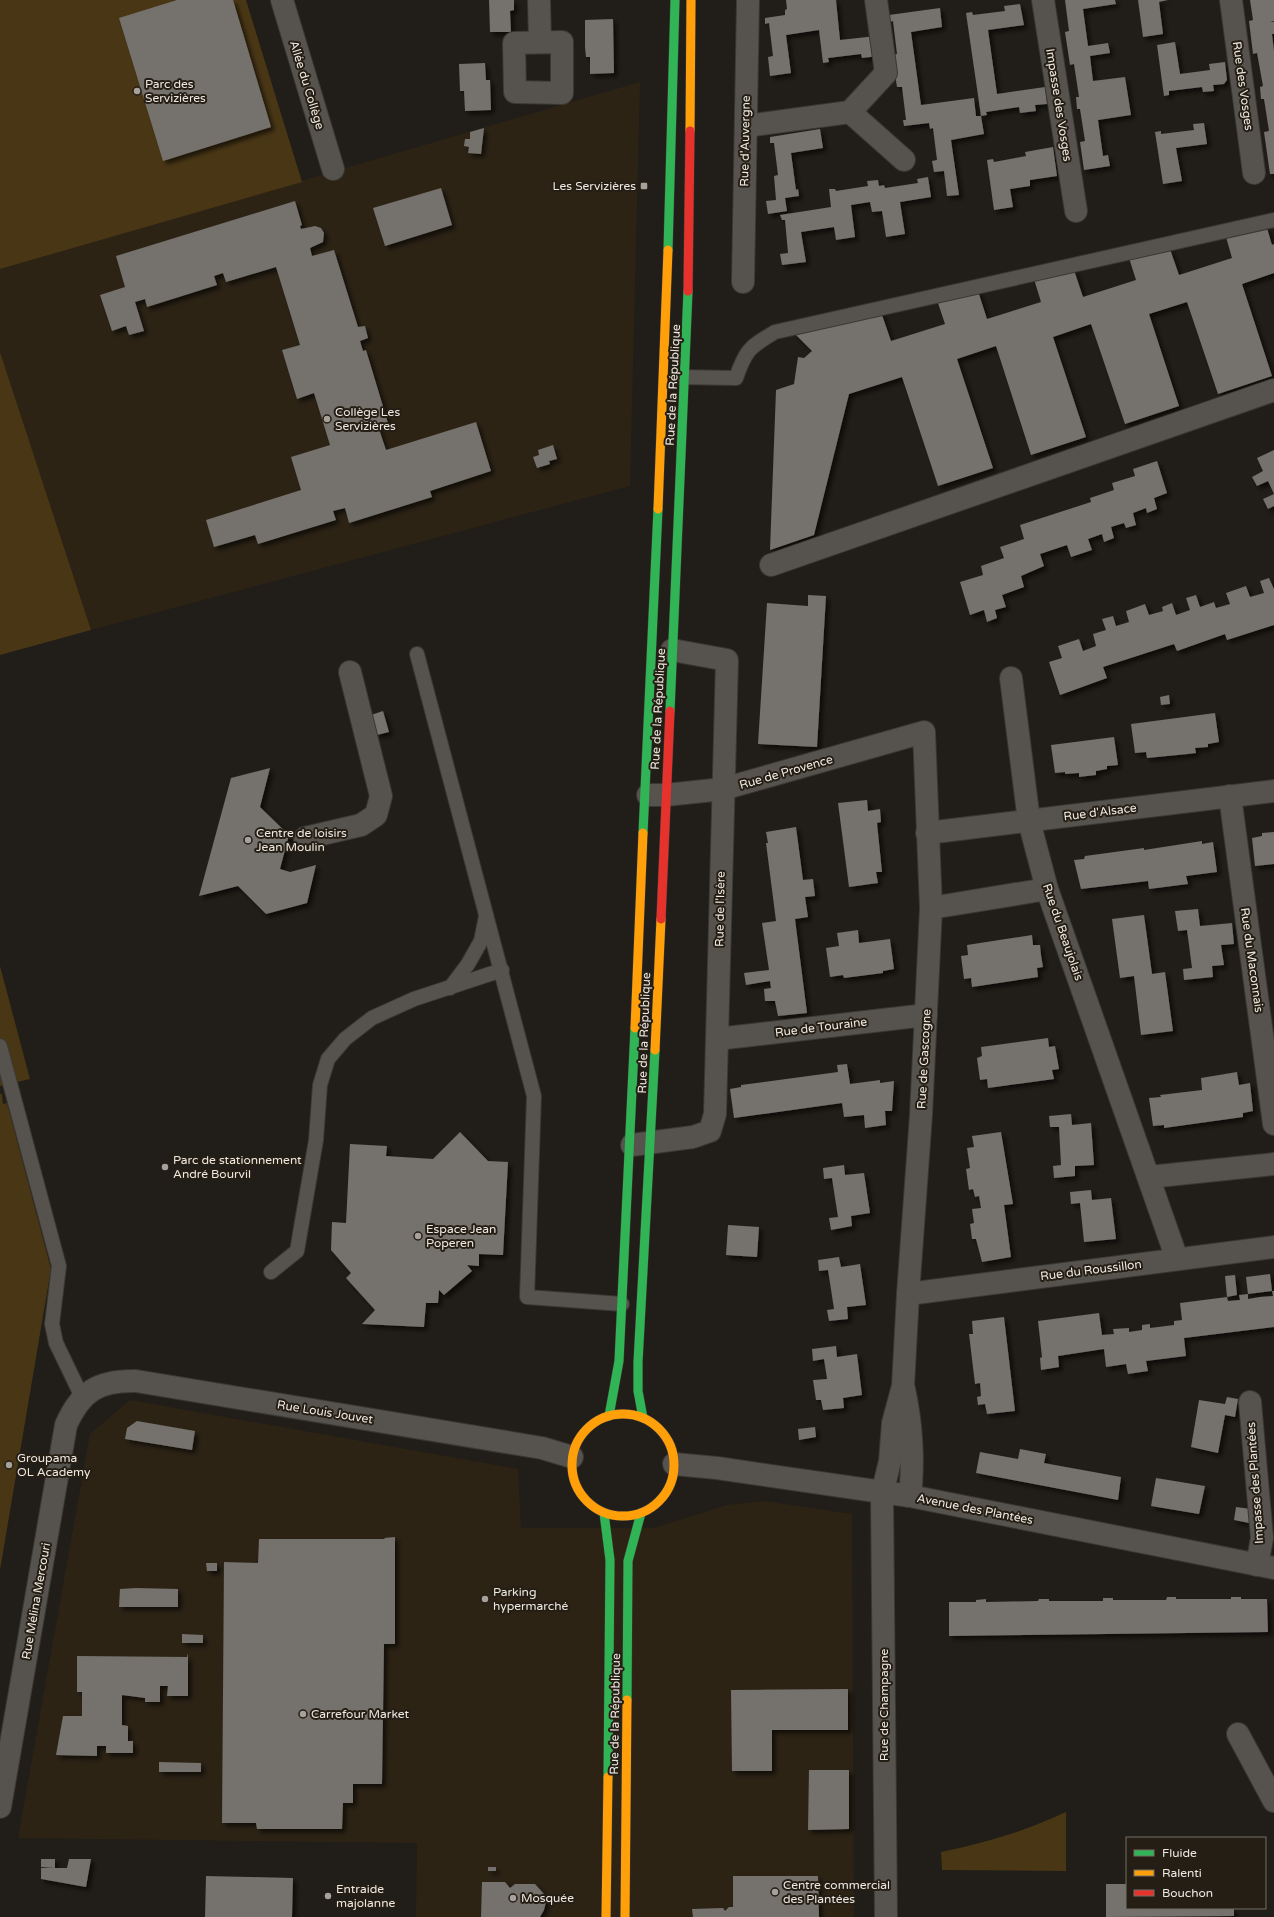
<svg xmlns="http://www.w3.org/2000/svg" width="1274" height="1917" font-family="'Varela Round',sans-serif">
  <defs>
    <filter id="shadow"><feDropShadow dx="3.5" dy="3.5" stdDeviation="2" flood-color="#0009"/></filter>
  </defs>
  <rect width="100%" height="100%" fill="#211d18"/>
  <g fill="#2c2315">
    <polygon points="640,82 630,486 91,630 0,352 0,269"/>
    <polygon points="130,1400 518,1469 521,1528 654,1528 727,1505 764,1501 852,1514 854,1917 416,1917 417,1843 18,1838 90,1434"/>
  </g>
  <g fill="#493615">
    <polygon points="0,0 246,0 302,182 0,269"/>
    <polygon points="0,352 91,630 0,655"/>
    <polygon points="0,966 30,1079 0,1086"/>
    <polygon points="0,1094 2,1094 3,1104 7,1103 51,1269 0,1570"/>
    <path d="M1066 1812V1871L942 1870 941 1852C988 1842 1023 1832 1066 1812Z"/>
  </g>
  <g fill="#74716c" filter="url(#shadow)">
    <polygon points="177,0 233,0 271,127 163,161 119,18"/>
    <polygon points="489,0 514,0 514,10 510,11 511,32 490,32"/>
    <polygon points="786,0 836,0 840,40 876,36 879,56 862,58 861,54 828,58 829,62 823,63 819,30 786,35 791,73 770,76 768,57 773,56 769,23 765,24 765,18 785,15 785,10 787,9"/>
    <polygon points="1065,0 1115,0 1116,4 1083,9 1088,46 1108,43 1110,53 1090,56 1093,81 1125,77 1131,115 1098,120 1103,156 1108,155 1110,166 1084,170 1080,142 1085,141 1080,109 1077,109 1076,97 1079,97 1074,64 1070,65 1065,32 1069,31"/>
    <polygon points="1138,0 1168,0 1159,2 1163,34 1143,37"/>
    <polygon points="1250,0 1274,0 1274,21 1270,22 1274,22 1274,34 1272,34 1274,51 1274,174 1270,174 1264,132 1269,131 1264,99 1261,99 1260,87 1263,86 1257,53 1253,54 1249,21 1253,20"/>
    <polygon points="1020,4 1024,25 988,30 997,94 1045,87 1047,104 1035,105 1036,111 1020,113 1019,107 986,112 987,115 981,116 984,134 951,140 959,195 947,196 944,171 934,172 932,161 937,160 933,128 930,129 929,123 904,126 903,120 906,120 902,87 897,87 892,55 897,54 893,21 890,22 889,15 940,8 942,27 911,32 921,105 974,98 976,116 981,116 966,13 972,12 973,15 1005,11 1004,6"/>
    <polygon points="613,19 614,73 590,74 590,57 586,57 585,47 585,20"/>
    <polygon points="1175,42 1180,74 1210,70 1209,64 1225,62 1227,80 1224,84 1213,85 1214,91 1203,92 1202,87 1169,91 1169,95 1164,96 1157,45"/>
    <polygon points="485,63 486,80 490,80 491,110 465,111 464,91 460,91 459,64"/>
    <polygon points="1204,123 1207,144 1176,148 1182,181 1163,184 1155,132 1161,131 1161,134 1194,130 1193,124"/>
    <polygon points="484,128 481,154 468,153 469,147 464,146 465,139 470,139 470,132"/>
    <polygon points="820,129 823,148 791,153 796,190 798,189 799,196 785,198 787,211 768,214 766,201 776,200 774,176 778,175 774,143 770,143 770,137"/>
    <polygon points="1053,147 1057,176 1030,180 1030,186 1010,189 1013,207 994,210 987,160 993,159 994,162 1026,156 1025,152"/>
    <polygon points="928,177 931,197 900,202 905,234 886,237 882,211 872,212 870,202 851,205 855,237 836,240 834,227 801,232 806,262 782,265 780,254 788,253 785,220 782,220 780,215 831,207 829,189 835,189 836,191 868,186 867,181 878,180 879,186 884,185 885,188 918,183 917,179"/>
    <polygon points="441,188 452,225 385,246 373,208"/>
    <polygon points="295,201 302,225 300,226 301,229 315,226 321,228 324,233 323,242 310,248 312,256 334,250 358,327 365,326 368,338 360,341 363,351 366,350 388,423 378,426 386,450 476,422 491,471 430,491 432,497 349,523 345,508 333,511 336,520 258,544 255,535 214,547 206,520 301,490 291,457 330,445 314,393 297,399 282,350 300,345 276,267 226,282 223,273 214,276 217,285 147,307 145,299 135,302 144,331 129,335 126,326 112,331 100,295 125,287 116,256"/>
    <polygon points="1267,228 1272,245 1274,244 1274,273 1242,284 1272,376 1218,394 1187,302 1149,314 1179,406 1125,424 1091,324 1053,337 1086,437 1031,455 996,346 957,359 993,468 938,486 902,377 849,394 814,535 770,550 776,390 794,384 798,357 804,358 812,351 793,332 881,312 891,341 945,324 937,300 978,291 987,319 1041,302 1034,279 1074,270 1083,297 1136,280 1129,258 1170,249 1179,275 1232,258 1226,237"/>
    <polygon points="553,445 557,459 549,461 550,464 537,468 533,457 539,455 538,450"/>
    <polygon points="1274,450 1274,506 1268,509 1263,499 1274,494 1268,481 1257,486 1252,477 1263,471 1257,458"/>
    <polygon points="1157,461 1167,493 1154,498 1157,509 1147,513 1146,508 1133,513 1136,525 1126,528 1124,523 1111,527 1114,538 1104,542 1102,534 1088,539 1092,550 1071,557 1067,545 1040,554 1044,566 1021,576 1024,587 1002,595 1006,607 995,610 997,618 987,622 984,610 970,615 960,582 983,575 981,566 1004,558 1000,547 1024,539 1020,525 1091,502 1090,498 1114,490 1112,483 1135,476 1133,469"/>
    <polygon points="1269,578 1274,589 1274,625 1227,640 1225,634 1177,651 1174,644 1103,667 1107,678 1060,695 1049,662 1062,658 1058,646 1079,639 1083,651 1096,646 1093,634 1106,630 1102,619 1113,616 1116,626 1129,622 1126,611 1145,604 1149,615 1163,611 1162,607 1172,603 1176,615 1190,610 1186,598 1196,595 1200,607 1214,602 1216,608 1230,604 1226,593 1246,586 1250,597 1264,593 1260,581"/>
    <polygon points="808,595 826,596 817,747 758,744 767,603 808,606"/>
    <polygon points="1169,695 1170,704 1161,705 1160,697"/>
    <polygon points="383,711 389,732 377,735 371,715"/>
    <polygon points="1215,713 1219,742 1208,744 1208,747 1195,748 1196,753 1188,754 1147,758 1146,752 1135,753 1131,724"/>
    <polygon points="1114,737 1118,765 1107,766 1107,769 1096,771 1096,775 1087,776 1079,777 1079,773 1065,774 1065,772 1055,773 1051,745"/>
    <polygon points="270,768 260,807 289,835 280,869 290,872 316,865 307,903 266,914 238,886 199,896 231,778"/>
    <polygon points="867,800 868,811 880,809 881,822 877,823 882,872 876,872 878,883 849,887 838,803"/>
    <polygon points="796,827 803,880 813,879 815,896 805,897 808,917 795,919 807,1013 778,1016 775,1001 765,1001 764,989 771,988 770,981 746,985 744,973 769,970 762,923 776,921 766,843 768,843 766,832"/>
    <polygon points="1274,832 1274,864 1255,866 1252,838 1262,836 1262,833"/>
    <polygon points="1202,841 1202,844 1213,842 1217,872 1186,876 1188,884 1149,889 1148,881 1081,889 1074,860 1084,859 1085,856 1144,848 1144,850"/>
    <polygon points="1198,909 1200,926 1232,923 1234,944 1221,945 1224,965 1212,966 1213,977 1184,980 1183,969 1192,968 1187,930 1178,931 1175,911"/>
    <polygon points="1144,915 1152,974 1165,972 1173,1031 1141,1035 1134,976 1120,978 1112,919"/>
    <polygon points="858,930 859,943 890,939 894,969 883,971 883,973 844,978 843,975 830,977 826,948 839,946 837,933"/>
    <polygon points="1032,935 1033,945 1040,945 1041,955 1043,967 1037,968 1038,977 972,987 971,978 964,979 961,956 968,955 967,945"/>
    <polygon points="1048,1038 1049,1047 1055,1046 1059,1069 1052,1070 1054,1079 988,1088 987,1079 980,1080 977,1058 982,1056 981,1047"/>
    <polygon points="847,1064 850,1084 880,1080 880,1083 894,1081 892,1111 885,1111 886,1125 865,1128 864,1115 844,1117 842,1103 734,1118 730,1089 741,1087 741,1085 838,1072 837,1065"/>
    <polygon points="1237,1072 1239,1085 1250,1083 1253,1111 1243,1113 1243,1117 1164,1128 1164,1125 1153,1126 1149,1098 1161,1097 1160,1095 1202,1090 1201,1078"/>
    <polygon points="1071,1114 1072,1125 1091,1123 1094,1165 1075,1166 1075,1176 1054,1178 1053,1166 1061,1165 1059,1127 1050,1127 1049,1116"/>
    <polygon points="460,1132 488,1161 508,1162 503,1255 479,1254 479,1266 467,1265 472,1271 444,1295 439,1290 438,1303 426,1303 424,1327 362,1324 375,1310 346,1278 351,1273 331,1250 332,1222 346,1223 350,1144 387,1146 386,1156 433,1159"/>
    <polygon points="1001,1132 1013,1204 1004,1205 1011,1257 982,1262 976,1239 972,1239 971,1231 970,1224 974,1223 972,1209 981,1208 979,1196 975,1197 973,1189 969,1190 966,1169 970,1168 967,1148 974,1147 972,1136"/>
    <polygon points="844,1165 845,1175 864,1173 870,1213 851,1216 852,1226 831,1230 829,1218 838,1217 835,1198 832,1178 824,1179 823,1168"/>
    <polygon points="1091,1190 1092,1200 1111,1198 1116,1239 1084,1242 1080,1203 1071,1204 1070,1192"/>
    <polygon points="728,1225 759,1227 757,1257 726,1255"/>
    <polygon points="839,1257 841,1267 860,1264 866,1305 847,1307 848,1319 829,1321 827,1310 834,1309 828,1270 819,1271 818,1260"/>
    <polygon points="1270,1274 1272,1291 1248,1294 1246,1277"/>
    <polygon points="1235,1275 1237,1295 1227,1297 1225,1276"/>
    <polygon points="1272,1291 1274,1291 1274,1327 1184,1338 1186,1356 1146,1361 1148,1371 1128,1374 1126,1364 1106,1367 1104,1349 1058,1356 1059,1367 1041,1370 1040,1358 1042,1357 1038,1321 1099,1313 1102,1335 1114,1334 1113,1329 1129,1328 1129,1332 1142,1330 1142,1325 1150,1324 1150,1328 1174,1325 1174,1321 1182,1320 1180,1303 1227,1297 1228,1301 1240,1300 1239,1295 1248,1294 1248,1299 1260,1297 1273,1296"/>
    <polygon points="1004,1317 1015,1411 987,1414 985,1404 978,1405 977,1397 981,1396 980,1383 975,1384 969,1334 973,1334 972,1321"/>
    <polygon points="836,1346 837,1357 857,1354 862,1395 843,1398 844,1408 823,1410 821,1400 816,1400 813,1380 827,1379 824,1359 813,1361 812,1349"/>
    <polygon points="1227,1397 1238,1399 1235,1417 1225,1415 1218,1453 1191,1447 1199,1400 1225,1404"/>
    <polygon points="137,1421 195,1431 192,1450 125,1439 127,1428"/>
    <polygon points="815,1427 816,1437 799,1440 798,1429"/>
    <polygon points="1020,1449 1046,1454 1044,1463 1121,1477 1118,1500 976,1473 980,1452 1018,1459"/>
    <polygon points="1156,1478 1205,1486 1199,1514 1151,1506"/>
    <polygon points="1236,1507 1251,1509 1249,1523 1234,1520"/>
    <polygon points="395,1537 395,1644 384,1644 382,1784 353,1784 353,1803 343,1803 342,1829 257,1829 256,1823 222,1823 224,1562 258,1563 259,1539 385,1539 384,1538"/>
    <polygon points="206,1563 217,1563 217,1571 207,1571"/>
    <polygon points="136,1588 178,1589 178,1607 119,1607 120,1589"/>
    <polygon points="1167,1597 1176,1597 1176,1599 1231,1599 1231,1597 1241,1597 1241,1599 1267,1599 1268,1632 949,1636 949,1602 976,1602 976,1600 986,1599 986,1602 1038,1601 1039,1599 1049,1599 1049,1601 1103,1601 1103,1598 1113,1598 1113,1600 1166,1600"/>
    <polygon points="182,1634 203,1635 203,1643 182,1643"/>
    <polygon points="188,1653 188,1696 167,1696 168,1686 160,1686 160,1702 145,1702 145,1698 122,1695 122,1725 128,1726 128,1741 133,1741 133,1753 106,1753 106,1746 97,1746 97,1756 56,1755 63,1716 82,1716 82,1692 77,1692 77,1656 187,1657"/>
    <polygon points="848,1689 848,1730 772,1730 772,1771 732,1771 731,1690"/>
    <polygon points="159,1762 201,1763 201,1772 159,1772"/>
    <polygon points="809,1770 849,1770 849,1829 808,1830"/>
    <polygon points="41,1859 55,1859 55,1868 41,1867"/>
    <polygon points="69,1859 91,1859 86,1887 41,1879 41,1868 67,1868"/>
    <rect x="488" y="1867" width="8" height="4"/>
    <polygon points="206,1876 293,1878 292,1917 205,1917"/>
    <polygon points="733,1876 818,1876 819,1917 693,1917 692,1909 723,1908 725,1911 729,1907 733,1907"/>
    <polygon points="482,1882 505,1882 510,1888 515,1884 535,1884 544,1894 546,1902 544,1910 540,1917 481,1917"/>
    <polygon points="1106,1884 1127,1884 1127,1908 1234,1908 1234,1916 1106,1917"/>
  </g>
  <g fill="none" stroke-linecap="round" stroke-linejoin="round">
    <defs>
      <g id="lane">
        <path d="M677 377 736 378C746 349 750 347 775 332L1274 220"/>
        <polyline points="417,654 534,1096 527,1297 622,1304"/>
        <polyline points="450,988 468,964 481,941 486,916"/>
        <polyline points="0,1046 59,1266 52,1324 56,1343 83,1399"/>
        <polyline points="271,1272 297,1251 316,1140 320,1085 328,1059 345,1039 372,1018 414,999 502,970"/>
      </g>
      <g id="street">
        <polyline points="282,0 333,169"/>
        <polyline points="539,0 540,42"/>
        <polyline points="876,0 886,73 850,112 904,160"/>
        <polyline points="1043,0 1076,211"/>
        <polyline points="1231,0 1254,173"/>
        <polygon points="562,42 562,93 515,92 514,43"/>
        <polyline points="746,126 850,112"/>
        <polyline points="743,282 748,0"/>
        <polyline points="771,565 1274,390"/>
        <polyline points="1011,678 1029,821 1047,889 1177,1259"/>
        <polyline points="648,795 666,795 723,789 924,732 931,908 921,1115 908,1294 903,1386 893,1423 890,1461 882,1494 886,1917"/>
        <polyline points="1230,796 1274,1124"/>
        <polyline points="927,833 1274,791"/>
        <polyline points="305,838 361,825 376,815 381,796 350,672"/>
        <polyline points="931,908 1047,889"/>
        <polyline points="717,1039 926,1015"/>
        <polyline points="632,1145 693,1137 710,1131 715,1114 727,660 672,650"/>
        <polyline points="1149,1177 1274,1164"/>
        <polyline points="908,1294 1274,1247"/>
        <path d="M904 1389C912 1426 914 1459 910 1496"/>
        <polyline points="1250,1402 1262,1538 1257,1565"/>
        <polyline points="674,1464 717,1468 910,1496 1274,1568"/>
        <polyline points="1238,1734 1274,1801"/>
        <path d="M0 1807 66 1425C81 1391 99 1380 136 1381L542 1448 572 1457"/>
      </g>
      <g id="fast">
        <polyline points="668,250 675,0"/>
        <polyline points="670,711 688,291"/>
        <polyline points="643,833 658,509"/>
        <polyline points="609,1416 619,1361 635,1028"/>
        <polyline points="643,1418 638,1391 638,1362 655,1050"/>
        <polyline points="604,1513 610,1560 608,1777"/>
        <polyline points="627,1700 628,1561 641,1513"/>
      </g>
      <g id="slow">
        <polyline points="690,131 691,0"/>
        <polyline points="658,509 668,250"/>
        <polyline points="635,1028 643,833"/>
        <polyline points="655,1050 661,919"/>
        <circle cx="623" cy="1465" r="51"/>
        <polyline points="606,1917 608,1777"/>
        <polyline points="625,1917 627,1700"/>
      </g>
      <g id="jam">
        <polyline points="688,291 690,131"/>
        <polyline points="661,919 670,711"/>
      </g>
    </defs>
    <use href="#lane" stroke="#3b3834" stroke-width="16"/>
    <use href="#street" stroke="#3b3834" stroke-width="24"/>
    <use href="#fast" stroke="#3b3834" stroke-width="10"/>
    <use href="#slow" stroke="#3b3834" stroke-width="10"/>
    <use href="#jam" stroke="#3b3834" stroke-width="10"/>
    <use href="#lane" stroke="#56534e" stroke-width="14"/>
    <use href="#street" stroke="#56534e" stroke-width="22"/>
    <use href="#fast" stroke="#30b455" stroke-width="9"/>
    <use href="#slow" stroke="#ff9f0a" stroke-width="9"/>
    <use href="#jam" stroke="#e5322d" stroke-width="9"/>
  </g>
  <g fill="#a6a29b" stroke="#251e14" stroke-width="1.5">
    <circle cx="137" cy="91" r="4"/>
    <rect x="640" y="182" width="8" height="8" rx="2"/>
    <circle cx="327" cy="419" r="4"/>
    <circle cx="248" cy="840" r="4"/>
    <circle cx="165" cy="1167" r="4"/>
    <circle cx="418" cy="1236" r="4"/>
    <circle cx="9" cy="1465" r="4"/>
    <circle cx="485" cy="1599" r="4"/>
    <circle cx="303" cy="1714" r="4"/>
    <circle cx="775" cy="1892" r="4"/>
    <circle cx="328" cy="1896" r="4"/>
    <circle cx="513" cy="1898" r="4"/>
  </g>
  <g text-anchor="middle" stroke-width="4" stroke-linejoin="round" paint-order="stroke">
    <g font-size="12" fill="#ede9e2" stroke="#251e14" text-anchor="start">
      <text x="145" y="88">Parc des<tspan x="145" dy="14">Servizières</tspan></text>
      <text x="636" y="190" text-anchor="end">Les Servizières</text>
      <text x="335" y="416">Collège Les<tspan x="335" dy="14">Servizières</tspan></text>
      <text x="256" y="837">Centre de loisirs<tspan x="256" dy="14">Jean Moulin</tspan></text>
      <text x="173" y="1164">Parc de stationnement<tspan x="173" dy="14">André Bourvil</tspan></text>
      <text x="426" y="1233">Espace Jean<tspan x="426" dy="14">Poperen</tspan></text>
      <text x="17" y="1462">Groupama<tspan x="17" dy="14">OL Academy</tspan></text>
      <text x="493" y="1596">Parking<tspan x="493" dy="14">hypermarché</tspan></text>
      <text x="311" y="1718">Carrefour Market</text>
      <text x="783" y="1889">Centre commercial<tspan x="783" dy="14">des Plantées</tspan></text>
      <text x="336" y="1893">Entraide<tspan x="336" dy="14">majolanne</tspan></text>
      <text x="521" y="1902">Mosquée</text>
    </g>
    <g font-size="12" fill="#ede9e2" stroke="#251e14">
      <text transform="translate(307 85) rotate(73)" y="4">Allée du Collège</text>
      <text transform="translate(1243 86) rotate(82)" y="4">Rue des Vosges</text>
      <text transform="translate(1059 105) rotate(81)" y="4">Impasse des Vosges</text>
      <text transform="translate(745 141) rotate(-89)" y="4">Rue d'Auvergne</text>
      <text transform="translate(673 385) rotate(-87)" y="4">Rue de la République</text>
      <text transform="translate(658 709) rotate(-87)" y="4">Rue de la République</text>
      <text transform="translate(786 772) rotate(-16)" y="4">Rue de Provence</text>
      <text transform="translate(1100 812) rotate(-7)" y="4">Rue d'Alsace</text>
      <text transform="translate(720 909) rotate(-89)" y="4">Rue de l'Isère</text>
      <text transform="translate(1063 932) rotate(71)" y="4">Rue du Beaujolais</text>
      <text transform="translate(1252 960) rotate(82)" y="4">Rue du Maconnais</text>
      <text transform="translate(821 1027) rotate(-7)" y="4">Rue de Touraine</text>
      <text transform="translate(644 1033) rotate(-88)" y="4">Rue de la République</text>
      <text transform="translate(924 1059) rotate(-87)" y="4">Rue de Gascogne</text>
      <text transform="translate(1091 1270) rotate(-7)" y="4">Rue du Roussillon</text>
      <text transform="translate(325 1412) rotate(9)" y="4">Rue Louis Jouvet</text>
      <text transform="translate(1255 1483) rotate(-94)" y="4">Impasse des Plantées</text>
      <text transform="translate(975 1509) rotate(11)" y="4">Avenue des Plantées</text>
      <text transform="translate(36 1601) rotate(-80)" y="4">Rue Mélina Mercouri</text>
      <text transform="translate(884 1705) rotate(-90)" y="4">Rue de Champagne</text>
      <text transform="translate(615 1714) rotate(-89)" y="4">Rue de la République</text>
    </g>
  </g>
  <rect x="1126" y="1837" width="140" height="72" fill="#251e14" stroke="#756f66"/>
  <rect x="1134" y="1850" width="20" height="6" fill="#30b455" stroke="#756f66"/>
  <text x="1162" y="1857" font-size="12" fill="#ede9e2">Fluide</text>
  <rect x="1134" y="1870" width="20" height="6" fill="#ff9f0a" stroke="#756f66"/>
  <text x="1162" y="1877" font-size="12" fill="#ede9e2">Ralenti</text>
  <rect x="1134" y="1890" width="20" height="6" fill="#e5322d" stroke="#756f66"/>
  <text x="1162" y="1897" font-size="12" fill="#ede9e2">Bouchon</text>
</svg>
